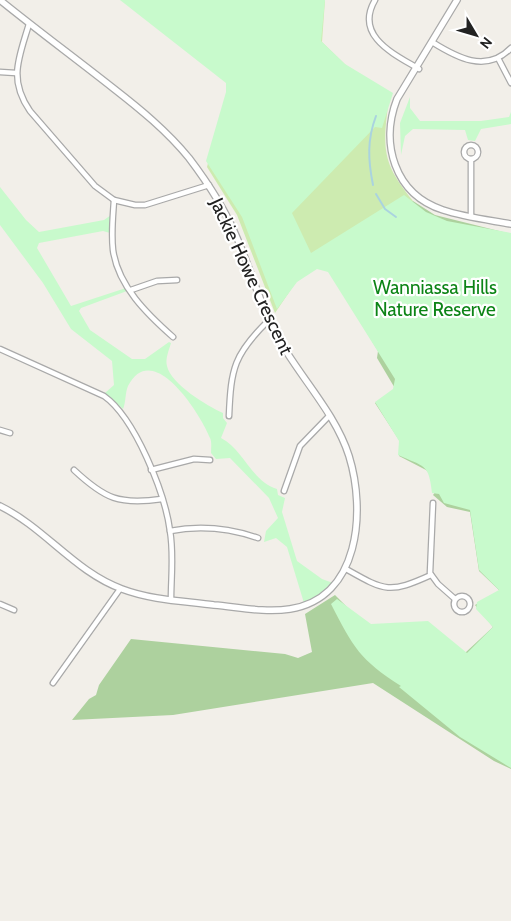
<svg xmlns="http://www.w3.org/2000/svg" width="511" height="921" font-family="Cabin,sans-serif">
  <rect width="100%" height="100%" fill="#f2efe9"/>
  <path fill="#cdebb0" d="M325 0 322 42 388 106C382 152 384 165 413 201L296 282 275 313 237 215 207 167 219 120Z"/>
  <polygon fill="#add19e" points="413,201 435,215 511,234 511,769 494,761 373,683 173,715 72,720 89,699 96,695 99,685 131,639 285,654 298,658 312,652 305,614 335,595 355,615 371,625 465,653 493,627 475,605 500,591 479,571 470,512 447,507 433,495 442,483 426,470 399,456 401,443 375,403 396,390 377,358 378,351 325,263"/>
  <g fill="#c8facc">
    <path d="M120 0H325L321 41 345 64 393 93 382 128 375 127 292 213 311 253 404 195 426 212 447 221 511 233V768L460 737 399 687 401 686C360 660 353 647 331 604L337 599 371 624 428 621 467 653 493 627 476 609 477 602 499 590 479 570 470 510 444 503 439 494 432 493C429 463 424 467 398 455L399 441 375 402 393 389 395 379 328 272 317 269 297 282 277 309 242 217 206 161 226 92V83Z"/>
    <polygon points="410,97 410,108 420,121 481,121 509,117 511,112 511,124 481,129 475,141 468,140 465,130 413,129 405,136 401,155 400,123"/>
    <path d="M0 187 26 220 39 232 104 220 111 215 110 233 103 231 39 243 37 248 71 306 126 288 127 291 81 308 79 311 90 330 132 359H145L169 342 171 343C169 350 165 359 167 366 171 384 207 406 223 413V418L227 423 221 438C244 450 252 482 277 489L278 495 285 498 282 512 297 561 322 579 333 583 319 596 304 603 287 547 276 538 264 542 266 531 278 518 269 498 230 458 216 459 211 453C211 448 212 442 210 438 201 415 153 338 128 386 125 393 126 402 123 409L105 393 114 385 112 361 71 329 43 283 0 225Z"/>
  </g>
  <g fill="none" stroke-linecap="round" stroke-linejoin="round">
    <g stroke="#aad3df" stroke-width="2">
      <path d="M373 185C368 160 367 140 376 116"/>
      <polyline points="376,194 385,209 396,217"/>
    </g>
    <defs>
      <g id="minor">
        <path d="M375 0C354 36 394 54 419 69"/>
        <path d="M29 24C19 58 8 79 30 111L95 186 114 200 135 205H145L209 185"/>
        <path d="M432 42C456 57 486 74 511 48"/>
        <polyline points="498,58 511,83"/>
        <polyline points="0,72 16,73"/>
        <circle cx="471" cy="152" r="7"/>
        <path d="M114 200C113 216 111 233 113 250 118 286 147 314 173 337"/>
        <polyline points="471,216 471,159"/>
        <polyline points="131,290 157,281 177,280"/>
        <path d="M0 349 104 396C135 418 165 493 170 531 174 554 171 577 171 600"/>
        <path d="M229 416C231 368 234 354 269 320"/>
        <polyline points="0,430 10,433"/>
        <path d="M74 470C105 499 119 505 162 499"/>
        <polyline points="151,470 194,459 210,460"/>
        <polyline points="284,491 300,446 329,416"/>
        <polyline points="433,503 430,573 438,584 455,599"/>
        <path d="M170 531C201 525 229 528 258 538"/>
        <path d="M346 569C385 591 389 594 431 575"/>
        <circle cx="462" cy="604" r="8"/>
        <polyline points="0,604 14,610"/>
        <polyline points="53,683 120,589"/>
      </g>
      <g id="tertiary">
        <path d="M0 0C37 30 75 58 113 88 140 109 167 131 189 158 208 183 225 209 237 238 250 268 259 300 273 329 295 372 335 411 349 456 366 511 360 598 290 609 265 613 238 607 214 605 183 601 151 600 122 589 75 572 45 528 0 506"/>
        <path d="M457 0 397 99C380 143 394 194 443 210 464 217 489 220 511 224"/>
      </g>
    </defs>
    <use href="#minor" stroke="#a9a9a9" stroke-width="7"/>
    <use href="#tertiary" stroke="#a9a9a9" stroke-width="8"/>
    <use href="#minor" stroke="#fff" stroke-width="4.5"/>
    <use href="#tertiary" stroke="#fff" stroke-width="5.5"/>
  </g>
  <g text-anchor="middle" stroke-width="4.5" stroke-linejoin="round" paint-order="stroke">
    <g font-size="19" fill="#222" stroke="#fff">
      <text transform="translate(252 276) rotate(65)" y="7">Jackie Howe Crescent</text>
    </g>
    <g font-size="19" fill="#0c8416" stroke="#fff">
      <text x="435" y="294">Wanniassa Hills<tspan x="435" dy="22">Nature Reserve</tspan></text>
    </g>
  </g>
  <g transform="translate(476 35) rotate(128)" stroke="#ffffff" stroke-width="4" paint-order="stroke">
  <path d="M0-4L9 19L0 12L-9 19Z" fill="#222222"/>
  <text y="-8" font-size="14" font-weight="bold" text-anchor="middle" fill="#222222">N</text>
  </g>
</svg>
